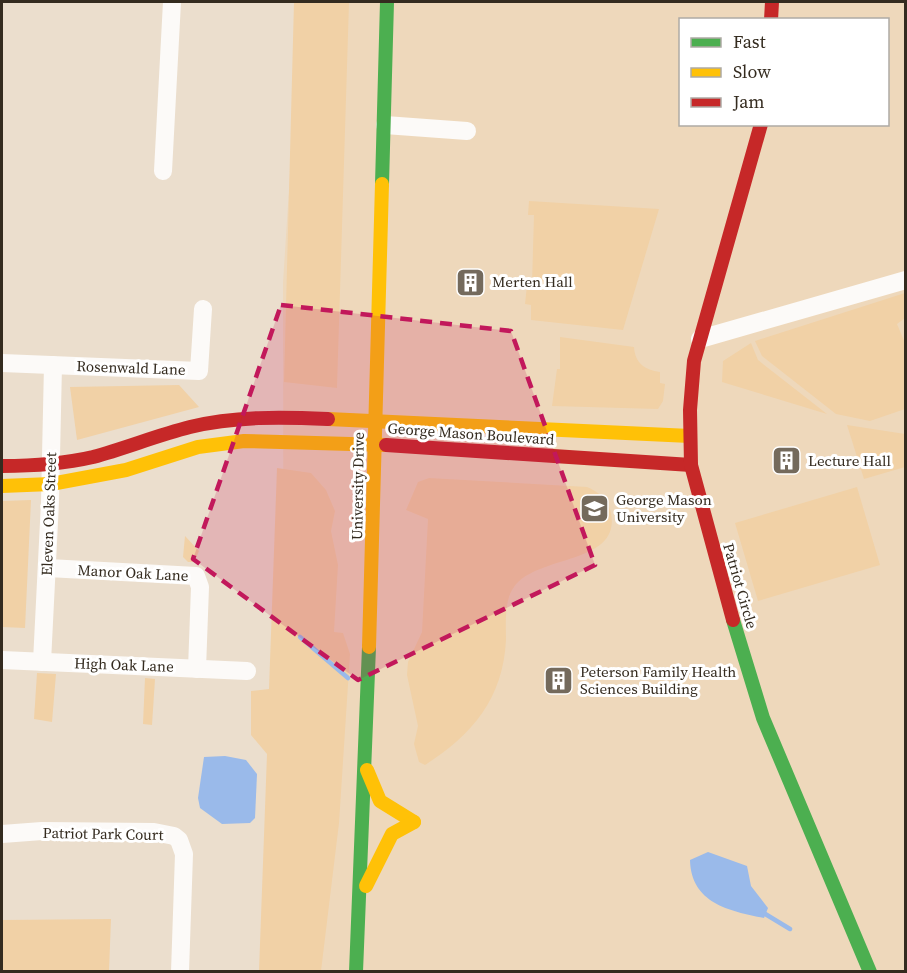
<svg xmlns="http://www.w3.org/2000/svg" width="907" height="973" font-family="'Source Serif 4',serif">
  <rect width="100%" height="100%" fill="#ebdecd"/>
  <path fill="#eed8bb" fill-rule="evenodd" d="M301 2H905V971H284L283 283ZM680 20H888V124H680Z"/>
  <g fill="#f1d1a6">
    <polygon points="294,2 349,2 337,388 284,382"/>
    <polygon points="529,201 659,209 623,330 531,320 531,305 525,304 527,285 532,284 534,215 528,215"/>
    <polygon points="905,293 905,318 897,324 905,343 905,409 870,421 836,414 762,356 755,341"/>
    <path d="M560 337 634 347C635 363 645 370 660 372V383L665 384 663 401 658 409 552 406 557 369H560Z"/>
    <polygon points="751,343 758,360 827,414 722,382 723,361"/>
    <polygon points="179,385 199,407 77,440 70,387"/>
    <polygon points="847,425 905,434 905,467 864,479"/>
    <polygon points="277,468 311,473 326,490 335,511 331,531 338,565 334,632 343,633 350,654 339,823 321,971 259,971 267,754 251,735 251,691 269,689"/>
    <path d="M429 478 587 487C599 492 608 500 611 513 621 565 537 554 514 587 504 600 506 624 506 640 503 699 472 735 425 765L419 762 414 744 418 726 407 675 408 662 422 632 428 519 406 510 418 482Z"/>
    <polygon points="857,487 880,565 758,601 735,523"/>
    <polygon points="31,500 25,628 2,627 2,501"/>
    <polygon points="185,536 199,551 194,562 188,562 183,557"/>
    <polygon points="37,673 56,674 52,722 34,719"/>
    <polygon points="145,678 155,679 152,725 143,724"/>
    <polygon points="111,919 109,971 2,971 2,920"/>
  </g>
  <g fill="#9abaea">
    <polygon points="225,756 246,760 257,774 255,818 250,823 222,824 200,808 198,798 204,757"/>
    <path d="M708 852 747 866 751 886 768 908 764 918C729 911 691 903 690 860Z"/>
  </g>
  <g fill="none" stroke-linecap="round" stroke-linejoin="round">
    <g stroke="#9abaea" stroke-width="4.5">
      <polyline points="300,637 348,678"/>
      <polyline points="762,912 790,929"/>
    </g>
    <g stroke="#fcfaf8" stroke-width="18">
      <polyline points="385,125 467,131"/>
      <polyline points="163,171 172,2"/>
      <polyline points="700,339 906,280"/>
      <polyline points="2,363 199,371 203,309"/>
      <polyline points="48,568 196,576 200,587 197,669"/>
      <polyline points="2,660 247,671"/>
      <polyline points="42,662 50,502 53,365"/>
      <polyline points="2,834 42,831 154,832 174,836 179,840 184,854 180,972"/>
    </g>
    <g stroke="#4caf50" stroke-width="14">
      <polyline points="382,184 387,2"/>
      <polyline points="733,620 763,718 870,972"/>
      <polyline points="356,972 369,647"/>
    </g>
    <g stroke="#ffc107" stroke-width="14">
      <polyline points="328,419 690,436"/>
      <polyline points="2,486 51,484 126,470 198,447 244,441 386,445"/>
      <polyline points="369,647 382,184"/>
      <polyline points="367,770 380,801 414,822"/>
      <polyline points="366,886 392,834 414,822"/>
    </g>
    <g stroke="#c62828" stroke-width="14">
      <polyline points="771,20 772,2"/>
      <polyline points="386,445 691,465"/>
      <path d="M2 466C33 466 63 464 93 457 126 448 158 435 190 427 235 416 282 417 328 419"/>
      <polyline points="733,620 691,465 690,410 694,361 761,124"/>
    </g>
  </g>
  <path fill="#c2185b" fill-opacity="0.2" stroke="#c2185b" stroke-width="4.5" stroke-dasharray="12 8" stroke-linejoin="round" d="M281 305 511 331 595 565 358 680 193 559Z"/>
  <defs>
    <symbol id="building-square" viewBox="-11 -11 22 22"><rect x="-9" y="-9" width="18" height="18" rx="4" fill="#746a5c" stroke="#fff"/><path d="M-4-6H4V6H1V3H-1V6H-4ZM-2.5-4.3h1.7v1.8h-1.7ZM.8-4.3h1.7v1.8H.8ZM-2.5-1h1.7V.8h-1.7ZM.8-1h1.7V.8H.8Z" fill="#fff"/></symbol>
    <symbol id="university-square" viewBox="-11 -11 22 22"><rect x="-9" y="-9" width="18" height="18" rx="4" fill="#746a5c" stroke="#fff"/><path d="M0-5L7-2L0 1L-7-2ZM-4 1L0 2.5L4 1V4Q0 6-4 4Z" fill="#fff"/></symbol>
  </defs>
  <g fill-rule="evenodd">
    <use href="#building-square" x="454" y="266" width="33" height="33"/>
    <use href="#building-square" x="770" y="444" width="33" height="33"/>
    <use href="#university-square" x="578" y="492" width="33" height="33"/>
    <use href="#building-square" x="542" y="664" width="33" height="33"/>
  </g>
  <g text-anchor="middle" stroke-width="6" stroke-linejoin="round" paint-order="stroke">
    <g font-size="15" fill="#342b1f" stroke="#fff" text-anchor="start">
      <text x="492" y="287">Merten Hall</text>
      <text x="808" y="466">Lecture Hall</text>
      <text x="616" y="505">George Mason<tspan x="616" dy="17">University</tspan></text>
      <text x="580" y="677">Peterson Family Health<tspan x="580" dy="17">Sciences Building</tspan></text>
    </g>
    <g font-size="15" fill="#342b1f" stroke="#fff">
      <text transform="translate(131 368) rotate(2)" y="5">Rosenwald Lane</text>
      <text transform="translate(471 434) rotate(4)" y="5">George Mason Boulevard</text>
      <text transform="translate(358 486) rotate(-89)" y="5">University Drive</text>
      <text transform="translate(49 514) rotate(-88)" y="5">Eleven Oaks Street</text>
      <text transform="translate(133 573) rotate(3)" y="5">Manor Oak Lane</text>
      <text transform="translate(740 586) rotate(74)" y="5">Patriot Circle</text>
      <text transform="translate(124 665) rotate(2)" y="5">High Oak Lane</text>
      <text transform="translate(103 834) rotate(1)" y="5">Patriot Park Court</text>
    </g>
  </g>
  <rect width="907" height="973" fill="none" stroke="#342b1f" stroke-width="6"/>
  <rect x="679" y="18" width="210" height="108" fill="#ffffff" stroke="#aeaaa5" stroke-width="1.5"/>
  <rect x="691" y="38" width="30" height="9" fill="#4caf50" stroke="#aeaaa5" stroke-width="1.5"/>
  <text x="733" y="48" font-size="18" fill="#342b1f">Fast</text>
  <rect x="691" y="68" width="30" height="9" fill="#ffc107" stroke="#aeaaa5" stroke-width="1.5"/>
  <text x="733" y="78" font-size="18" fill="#342b1f">Slow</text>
  <rect x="691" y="98" width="30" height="9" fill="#c62828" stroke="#aeaaa5" stroke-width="1.5"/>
  <text x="733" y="108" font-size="18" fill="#342b1f">Jam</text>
</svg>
